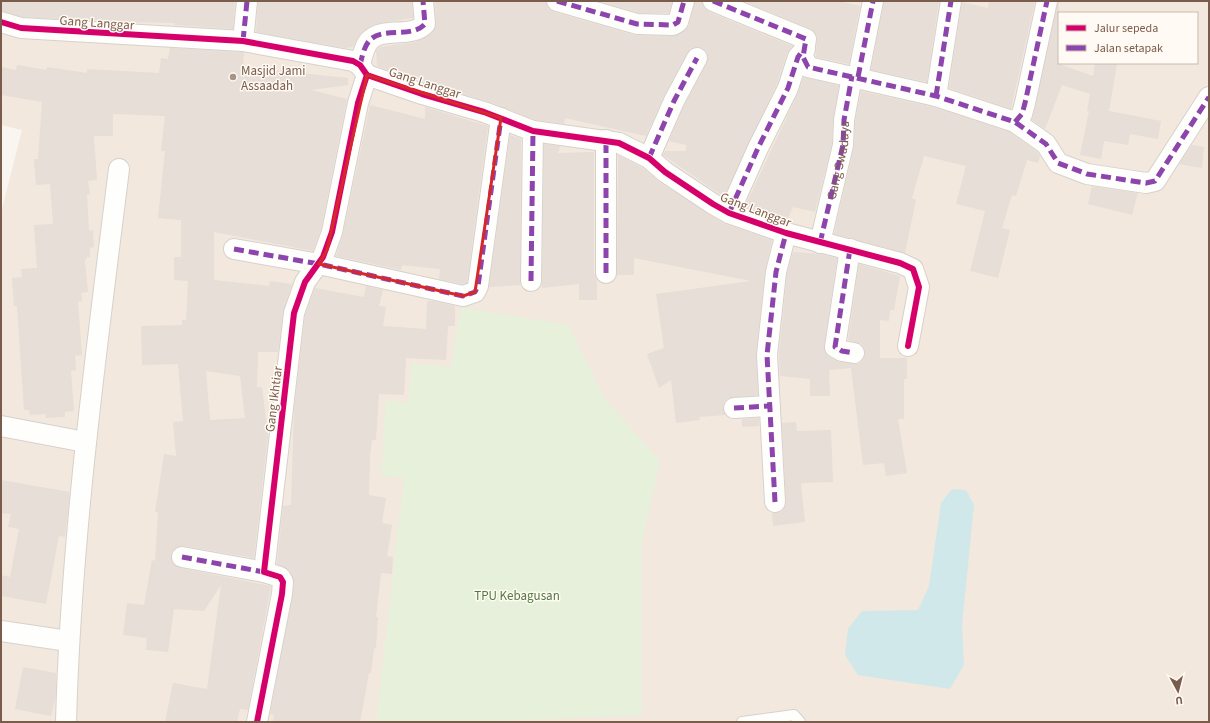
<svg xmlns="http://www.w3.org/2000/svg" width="1210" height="723" font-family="'Source Sans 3',sans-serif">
  <rect width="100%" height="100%" fill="#f9f5f0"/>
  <path fill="#f2e8de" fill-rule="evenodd" d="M1 1H1209V722H1V213L22 130 1 125ZM1059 13H1197V63H1059Z"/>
  <polygon fill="#e7f0db" points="461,307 568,325 605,399 660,461 642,542 642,715 478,722 376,722 404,478 381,476 386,400 408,403 412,363 451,367"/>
  <polygon fill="#d0e8ea" points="952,489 966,490 974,505 962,625 964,665 950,689 858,675 845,655 848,629 862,611 918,610 929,586 941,503"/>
  <g fill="#e6ded7" fill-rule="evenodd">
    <polygon points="1,1 235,1 233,29 174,25 175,23 121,22 23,17 1,11"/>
    <polygon points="258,1 412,1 413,18 380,23 371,26 360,34 353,47 344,48 256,32"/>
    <polygon points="435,1 546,1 548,9 554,12 634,35 673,36 684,31 689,25 695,1 702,1 704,8 709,12 792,46 787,53 777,84 724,197 663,155 665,151 686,151 686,145 669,141 684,106 707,63 707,52 703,48 696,47 691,48 687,53 664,96 646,136 565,118 564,124 536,120 487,101 424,83 424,77 410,78 377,66 376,51 380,47 416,42 432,33 436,23"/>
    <polygon points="599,1 672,1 669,13 639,13"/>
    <polygon points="743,1 839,1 860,6 849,64 816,57 817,36 811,29"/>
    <polygon points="884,1 939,1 927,82 871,70"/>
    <polygon points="989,1 1035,1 1011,109 949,88 962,2 988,8"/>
    <polygon points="1058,1 1059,1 1059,64 1093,76 1095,63 1117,64 1109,111 1161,121 1158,139 1130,134 1128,145 1104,141 1101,159 1080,155 1089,111 1087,111 1090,94 1062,85 1045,129 1032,120"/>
    <path d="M170 48 242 52 244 53 243 67 348 78V85L311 90 347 99 321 229 313 251 214 232V280L269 286 270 281 292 284 283 312 278 352H258L257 387H262L268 435 254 558 184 546 174 549 171 555 174 565 180 568 271 586 248 710 240 709 237 722H165L173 683 207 689 221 585 204 611 174 609 168 652 146 650 147 638 123 635 127 603 144 605 152 560 155 561 158 512H155L164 454 176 456 173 422 183 421 178 364 142 365 141 326 182 325V320H186L188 281 174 280V257H181V220L158 218 165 151H161L165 116 113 114V136H94L97 180 88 181 90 194H87L89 231 93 230 94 247 90 248V257H87L85 261 88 292 81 293 82 301 78 302 82 355 75 356 76 370 71 371 74 411 65 412V417L46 418V414L30 415 29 410H24L17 306H14L12 278 22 277 21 269 37 268 34 225 53 224 50 184 36 185 34 159H38L42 102 1 95V67L16 70 17 65 46 70 47 67 87 73V69L159 73 161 58 168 59ZM206 371 240 376 245 418 210 420Z"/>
    <polygon points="804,77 839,86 833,118 832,143 815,212 793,207 787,221 745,206 798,93"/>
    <polygon points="861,91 933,107 1010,132 1037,152 1040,156 1038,163 1027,160 1016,196 1012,195 1002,228 1010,230 998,278 970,271 985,211 956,204 966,166 924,156 912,198 916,200 905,253 834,234 854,148 855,121"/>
    <polygon points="370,105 425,119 425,107 488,126 467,283 462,284 439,279 440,269 402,265 401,270 336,256 343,234"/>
    <polygon points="510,135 521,139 520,285 489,287"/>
    <polygon points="544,144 560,146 558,153 594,152 594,273 597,280 597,300 579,300 579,284 542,288"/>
    <polygon points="1192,145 1204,147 1202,168 1179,164"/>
    <polygon points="618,155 643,168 659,182 723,223 772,240 765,271 756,354 758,395 728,398 724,402 723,408 725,415 699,417 700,420 676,423 671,380 659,388 647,354 664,348 656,294 751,281 634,258 634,275 617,275"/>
    <polygon points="1092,186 1138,193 1132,215 1088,204"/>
    <polygon points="793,252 821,254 837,258 824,346 825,352 829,357 840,362 858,364 863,361 865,355 865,349 862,344 848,340 859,264 900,276 894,310 890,310 889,321 880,320 880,358 907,358 907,379 904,379 904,419 898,419 907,473 886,476 884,463 863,465 851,368 829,370 830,396 810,396 810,379 780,376 779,355 787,274"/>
    <polygon points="366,286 383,290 379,306 386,307 383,326 426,329 427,301 434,301 455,306 455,326 448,326 446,360 406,358 404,395 379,394 376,440 372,440 370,456 369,495 386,498 382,523 392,525 387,556 393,557 392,574 381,573 376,617 378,617 376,648 374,648 371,673 369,673 360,722 273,722 274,715 270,714 294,583 290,571 277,564 283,506 291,505 294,409 305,316 315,288 364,297"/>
    <polygon points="759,418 759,426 742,427 742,419"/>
    <polygon points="796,422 797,431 831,430 833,482 801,483 805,522 773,526 772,513 782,511 786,502 782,423"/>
    <polygon points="1,480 70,492 65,537 59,536 46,604 1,596 1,575 10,577 19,529 8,527 11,514 1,513"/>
    <polygon points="23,667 56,673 56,695 51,716 15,709"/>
  </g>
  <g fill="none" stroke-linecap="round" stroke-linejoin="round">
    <defs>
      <polyline id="lane" points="742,722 794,715 800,722"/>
      <g id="street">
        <polyline points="557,1 637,24 673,25 678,22 684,1"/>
        <polyline points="713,1 806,39 803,57 808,67 936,96 1015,122 1046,144 1058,163 1087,174 1146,183 1155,181 1209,97"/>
        <polyline points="1,22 21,28 243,41 353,61 360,65 367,75 422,94 484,112 533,131 619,143 649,158 665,172 713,204 729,213 786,233 900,263 913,269 919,287 908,346"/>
        <polyline points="243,41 247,1"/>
        <path d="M360 65C362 57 364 47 369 41 382 26 411 39 425 24L423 1"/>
        <polyline points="858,77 873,1"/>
        <polyline points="936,96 951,1"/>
        <polyline points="1015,122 1022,114 1025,103 1047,1"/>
        <polyline points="649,158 674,101 697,58"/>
        <polyline points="729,213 758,148 788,88 798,57 805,49"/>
        <polyline points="820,243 843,145 844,120 852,76"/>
        <polyline points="234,249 319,264 463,296 475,292 478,286 501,118"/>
        <polyline points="850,249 835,347 842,351 854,353"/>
        <polyline points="606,273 606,140"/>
        <polyline points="531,281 533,131"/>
        <polyline points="734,408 770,406"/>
        <polyline points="1,426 85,442"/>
        <polyline points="775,502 767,355 776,272 786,233"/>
        <polyline points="182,557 264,572"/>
        <polyline points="1,631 68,641"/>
        <path d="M66 722C71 537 96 353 119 169"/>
        <polyline points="257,722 282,594 283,582 280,577 264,572 294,313 305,282 323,257 332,232 358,103 367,75"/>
      </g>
    </defs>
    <use href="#lane" stroke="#d7d1cb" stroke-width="12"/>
    <use href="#street" stroke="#d7d1cb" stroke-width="22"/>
    <use href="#lane" stroke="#fefefd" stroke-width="10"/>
    <use href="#street" stroke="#fefefd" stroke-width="20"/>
    <g stroke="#8e44ad" stroke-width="5" stroke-dasharray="10 5" stroke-linecap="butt">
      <polyline points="557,1 637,24 673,25 678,22 684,1"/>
      <polyline points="713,1 806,39 803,57 808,67 936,96 1015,122 1046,144 1058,163 1087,174 1146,183 1155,181 1209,97"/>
      <polyline points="243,41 247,1"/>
      <path d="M360 65C362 57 364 47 369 41 382 26 411 39 425 24L423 1"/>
      <polyline points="858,77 873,1"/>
      <polyline points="936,96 951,1"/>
      <polyline points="1015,122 1022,114 1025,103 1047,1"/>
      <polyline points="649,158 674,101 697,58"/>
      <polyline points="729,213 758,148 788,88 798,57 803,50"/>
      <path id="s1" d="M820 243 843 145 844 120 852 76"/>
      <polyline points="234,249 319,264 463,296 475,292 478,286 501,118"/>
      <polyline points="850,249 835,347 842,351 854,353"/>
      <polyline points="606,273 606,140"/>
      <polyline points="531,281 533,131"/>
      <polyline points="734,408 770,406"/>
      <polyline points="775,502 767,355 776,272 786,233"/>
      <polyline points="182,557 264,572"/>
    </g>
    <defs>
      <g id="cycleway">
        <polyline points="1,22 21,28 243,41 353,61 360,65 367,75 422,94 484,112 533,131 619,143 649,158 665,172 713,204 729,213 786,233 900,263 913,269 919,287 908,346"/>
        <polyline points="257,722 282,594 283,582 280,577 264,572 294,313 305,282 323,257 332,232 358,103 367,75"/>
      </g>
    </defs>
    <use href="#cycleway" stroke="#fffaf3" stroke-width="8"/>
    <use href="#cycleway" stroke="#d6006c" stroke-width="6"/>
  </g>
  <path fill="none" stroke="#d62828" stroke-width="3" stroke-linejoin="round" d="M367 75 501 118 475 292 463 296 319 264 327 250Z"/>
  <circle fill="#a69286" stroke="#fffaf3" stroke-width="1.5" cx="233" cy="77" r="4"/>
  <g text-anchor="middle" stroke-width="3" stroke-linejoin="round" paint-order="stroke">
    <g font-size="13" fill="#7a5c4d" stroke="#fffaf3">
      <text transform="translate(97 22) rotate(4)" y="5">Gang Langgar</text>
      <text transform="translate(425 82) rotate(18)" y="5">Gang Langgar</text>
      <text dy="5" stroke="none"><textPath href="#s1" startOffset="85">Gang Swadaya</textPath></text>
      <text transform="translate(756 209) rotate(21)" y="5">Gang Langgar</text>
      <text transform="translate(273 399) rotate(-83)" y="5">Gang Ikhtiar</text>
    </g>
    <g font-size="13" fill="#7a5c4d" stroke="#fffaf3" text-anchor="start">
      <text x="241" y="75">Masjid Jami<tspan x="241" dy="15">Assaadah</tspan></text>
    </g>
    <g font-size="13" fill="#537a41" stroke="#fffaf3">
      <text x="517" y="600">TPU Kebagusan</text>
    </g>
  </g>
  <rect width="1210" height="723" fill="none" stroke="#7a5c4d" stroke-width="4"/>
  <rect x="1058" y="12" width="140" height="52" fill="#fffaf3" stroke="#cabbb1"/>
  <rect x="1066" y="25" width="20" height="6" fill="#d6006c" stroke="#cabbb1"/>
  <text x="1094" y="32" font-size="12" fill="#7a5c4d">Jalur sepeda</text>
  <rect x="1066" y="45" width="20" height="6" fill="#8e44ad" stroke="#cabbb1"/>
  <text x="1094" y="52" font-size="12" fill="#7a5c4d">Jalan setapak</text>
  <g transform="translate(1178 691) rotate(173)" stroke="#fffaf3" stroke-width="3" paint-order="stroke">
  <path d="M0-3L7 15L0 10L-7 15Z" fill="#7a5c4d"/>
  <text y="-6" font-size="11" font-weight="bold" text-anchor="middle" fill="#7a5c4d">U</text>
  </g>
</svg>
